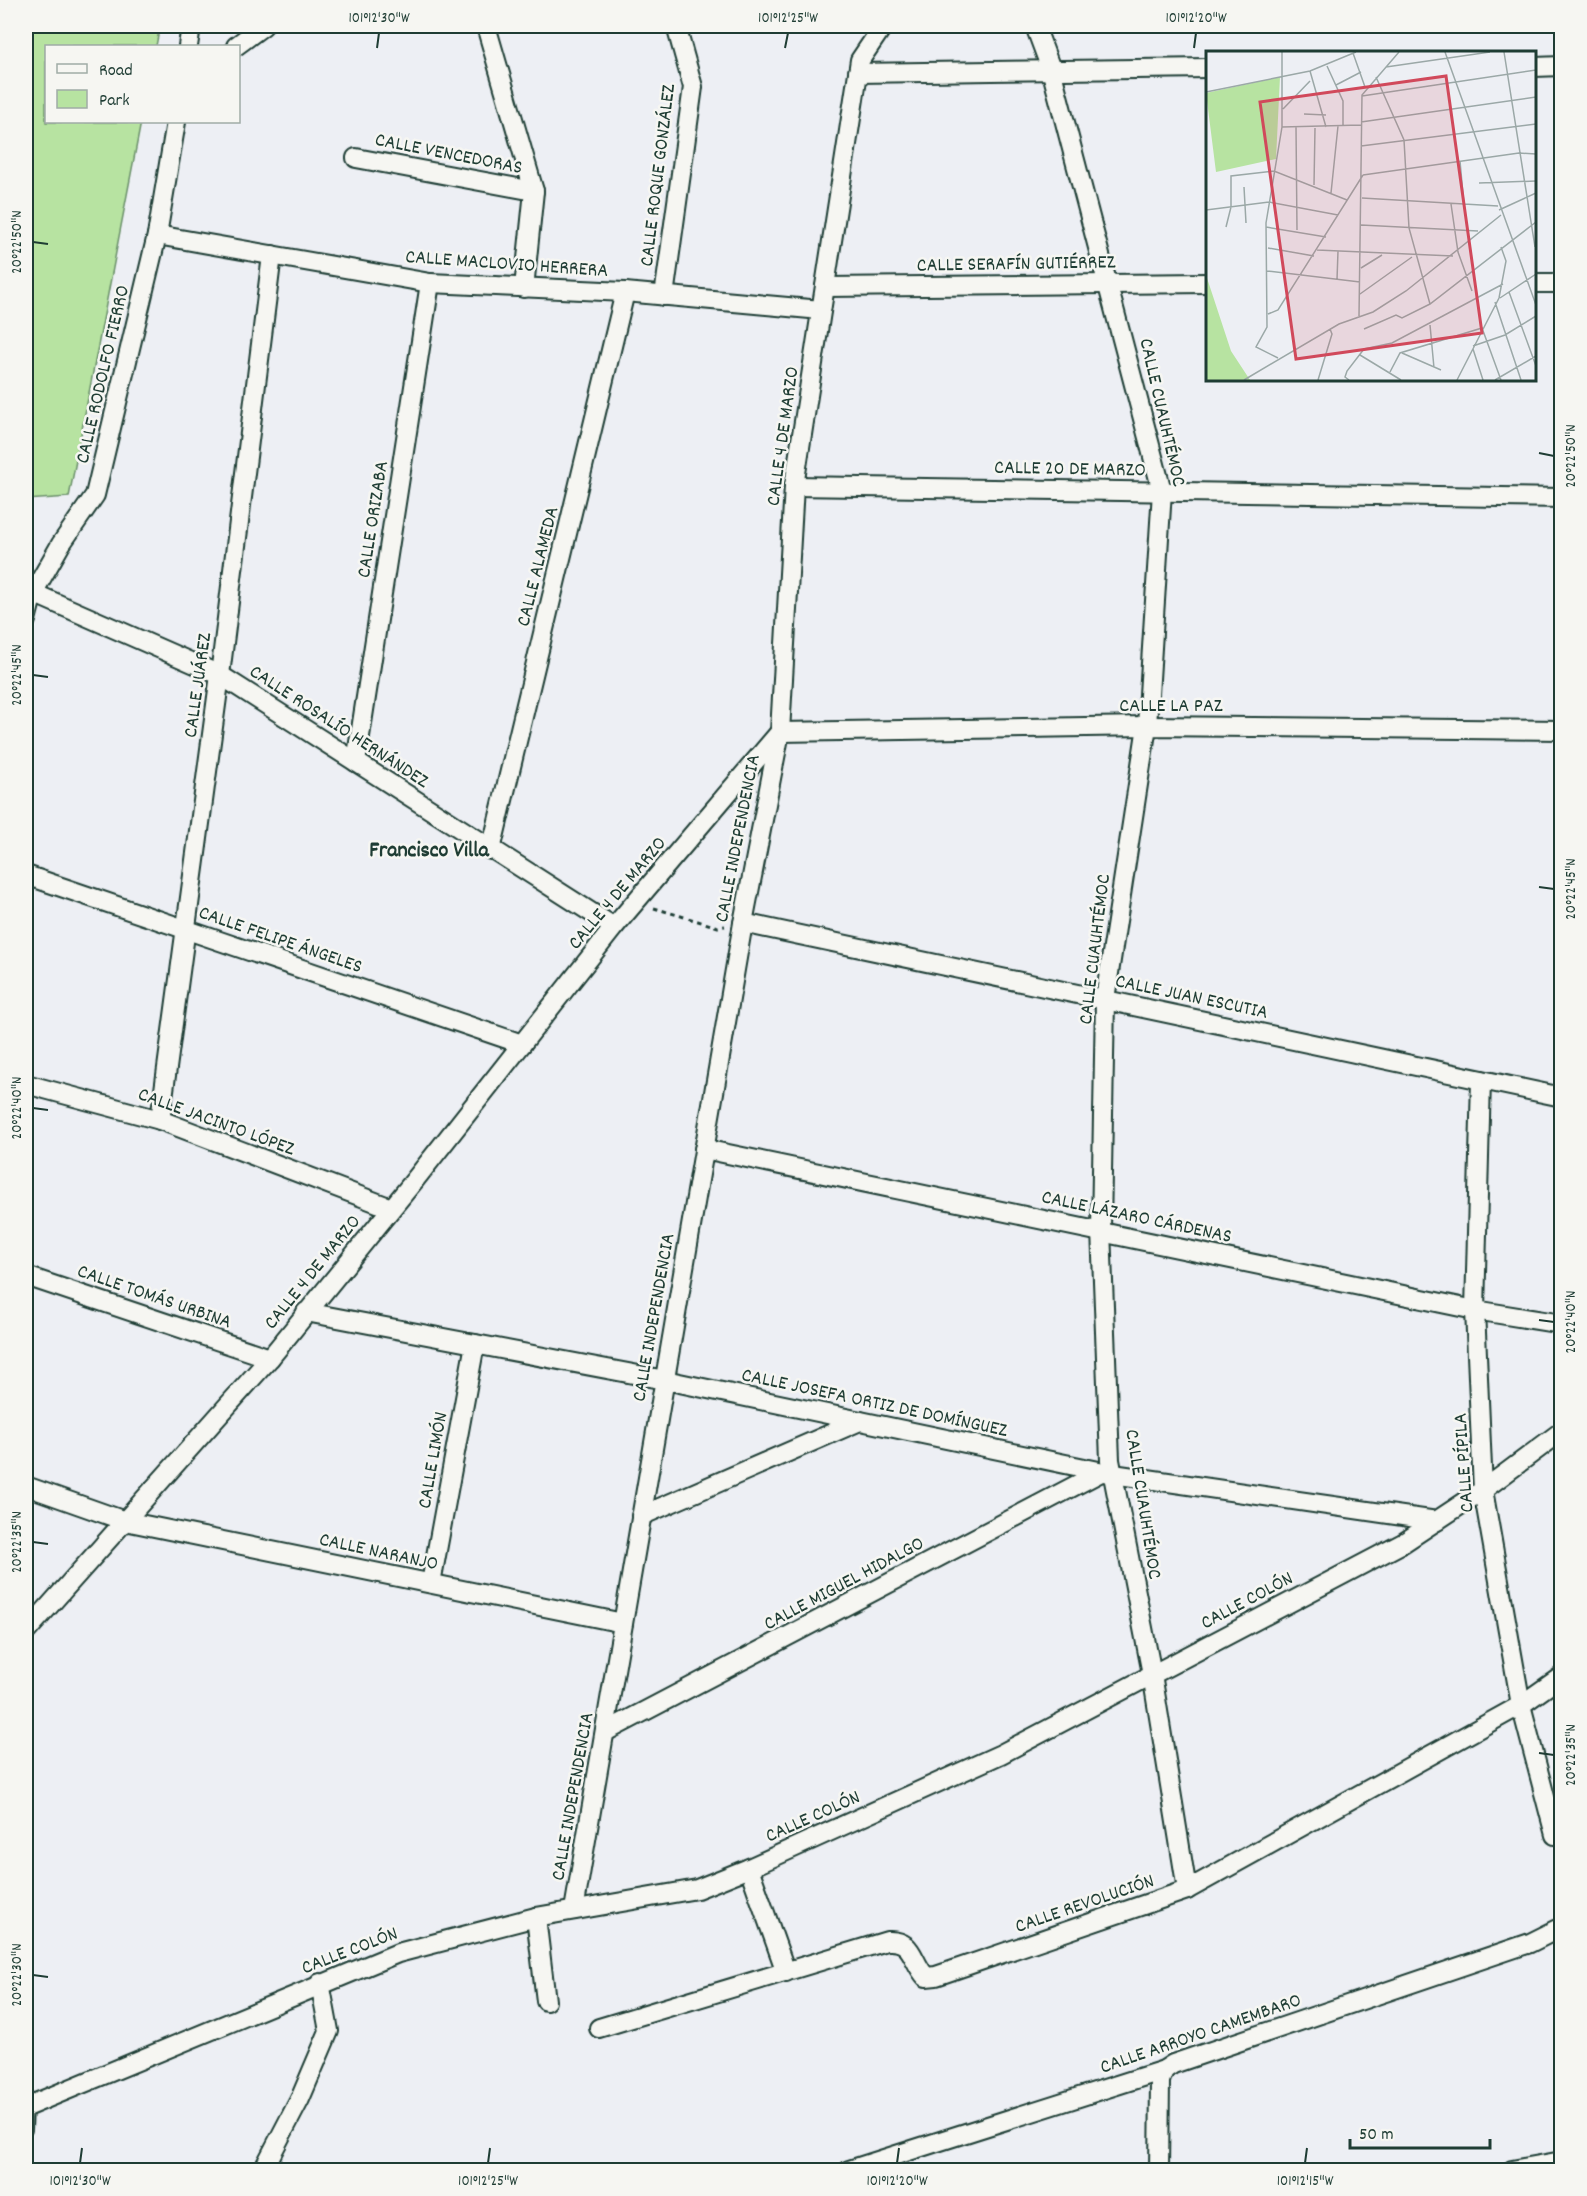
<svg xmlns="http://www.w3.org/2000/svg" width="1587" height="2196" font-family="Dekko,sans-serif">
  <rect width="100%" height="100%" fill="#edeff4"/>
  <filter id="ink" filterUnits="userSpaceOnUse"><feTurbulence type="fractalNoise" baseFrequency=".0167" numOctaves="2"/><feDisplacementMap in="SourceGraphic" scale="12" xChannelSelector="R" yChannelSelector="G"/><feConvolveMatrix kernelMatrix="1 2 1 2 8 2 1 2 1" color-interpolation-filters="sRGB"/></filter>
  <g filter="url(#ink)">
    <polygon fill="#b7e3a1" stroke="#6b906a" stroke-width="1.5" points="26,26 160,26 156,46 46,46 46,122 141,122 69,497 26,500"/>
    <g fill="none" stroke-linecap="round" stroke-linejoin="round">
      <defs>
        <polyline id="lane" points="26,2130 27,2107"/>
        <g id="street">
          <polyline points="486,26 534,191 524,288"/>
          <polyline points="1035,26 1051,69 1162,491 1147,726 1105,999 1101,1230 1110,1460 1152,1674 1187,1890"/>
          <polyline points="188,46 191,26"/>
          <polyline points="236,46 263,26"/>
          <polyline points="1534,67 1562,66"/>
          <polyline points="858,73 1208,68"/>
          <polyline points="356,158 534,191"/>
          <polyline points="157,235 430,283 625,292 821,310"/>
          <polyline points="1534,283 1562,283"/>
          <polyline points="825,287 1208,283"/>
          <polyline points="664,296 693,87 676,26"/>
          <polyline points="794,486 1562,498"/>
          <polyline points="26,593 33,593 220,675 614,927"/>
          <polyline points="26,620 33,593 61,544 95,495 157,235 176,122"/>
          <polyline points="780,732 1147,726 1562,730"/>
          <polyline points="356,762 430,283"/>
          <polyline points="491,850 625,292"/>
          <polyline points="26,875 522,1044"/>
          <polyline points="743,923 1562,1097"/>
          <polyline points="1481,1080 1475,1310 1483,1490 1521,1705 1555,1835"/>
          <polyline points="26,1084 160,1120 391,1208"/>
          <polyline points="160,1120 220,675 272,255"/>
          <polyline points="704,1149 1475,1310 1562,1324"/>
          <polyline points="26,1276 270,1358"/>
          <polyline points="306,1312 665,1380 1113,1474 1437,1521"/>
          <polyline points="26,1486 125,1521 623,1623"/>
          <polyline points="641,1516 860,1421"/>
          <polyline points="431,1583 475,1344"/>
          <polyline points="26,1632 270,1358 414,1181 614,927 779,733"/>
          <polyline points="605,1732 1101,1472"/>
          <polyline points="749,1868 786,1972"/>
          <polyline points="574,1910 743,923 780,732 794,486 860,60 883,26"/>
          <polyline points="536,1917 546,2001"/>
          <path d="M599 2028 887 1941C914 1939 911 1961 926 1977L936 1976 1187 1890 1521 1705 1562 1676"/>
          <polyline points="26,2107 398,1953 536,1917 697,1889 749,1868 1001,1754 1403,1543 1483,1490 1562,1431"/>
          <polyline points="263,2170 300,2099 329,2031 320,1983"/>
          <polyline points="849,2170 1164,2070 1173,2064 1530,1943 1562,1927"/>
          <polyline points="1159,2170 1160,2081 1164,2070"/>
          <polyline points="1512,2170 1562,2161"/>
        </g>
      </defs>
      <use href="#lane" stroke="#1f3d34" stroke-width="14"/>
      <use href="#street" stroke="#1f3d34" stroke-width="22"/>
      <polyline stroke="#1f3d34" stroke-width="3" stroke-dasharray="4.5 4.5" stroke-linecap="butt" points="654,908 718,927 725,926"/>
      <use href="#lane" stroke="#f6f6f2" stroke-width="9"/>
      <use href="#street" stroke="#f6f6f2" stroke-width="18"/>
    </g>
  </g>
  <path fill="none" stroke="#1f3d34" stroke-width="2" d="M377 48 379 33M785 48 788 33M1194 48 1196 33M33 242 48 244M1539 453 1554 456M33 675 48 677M1539 887 1554 889M33 1108 48 1110M1539 1320 1554 1322M33 1542 48 1544M1539 1753 1554 1755M33 1975 48 1977M80 2163 82 2148M488 2163 490 2148M897 2163 899 2148M1305 2163 1307 2148"/>
  <g text-anchor="middle" stroke-width="5" stroke-linejoin="round" paint-order="stroke">
    <g font-size="20" fill="#1f3d34" stroke="#f6f6f2">
      <text transform="translate(449 152) rotate(11)" y="7">CALLE VENCEDORAS</text>
      <text transform="translate(656 175) rotate(-83)" y="7">CALLE ROQUE GONZÁLEZ</text>
      <text transform="translate(507 262) rotate(4)" y="7">CALLE MACLOVIO HERRERA</text>
      <text transform="translate(1016 262) rotate(-1)" y="7">CALLE SERAFÍN GUTIÉRREZ</text>
      <text transform="translate(101 374) rotate(-77)" y="7">CALLE RODOLFO FIERRO</text>
      <text transform="translate(1164 412) rotate(77)" y="7">CALLE CUAUHTÉMOC</text>
      <text transform="translate(781 436) rotate(-82)" y="7">CALLE 4 DE MARZO</text>
      <text transform="translate(1070 467) rotate(1)" y="7">CALLE 20 DE MARZO</text>
      <text transform="translate(371 519) rotate(-81)" y="7">CALLE ORIZABA</text>
      <text transform="translate(536 566) rotate(-76)" y="7">CALLE ALAMEDA</text>
      <text transform="translate(196 685) rotate(-82)" y="7">CALLE JUÁREZ</text>
      <text x="1171" y="711">CALLE LA PAZ</text>
      <text transform="translate(340 725) rotate(33)" y="7">CALLE ROSALÍO HERNÁNDEZ</text>
      <text transform="translate(736 838) rotate(-79)" y="7">CALLE INDEPENDENCIA</text>
      <text transform="translate(616 892) rotate(-50)" y="7">CALLE 4 DE MARZO</text>
      <text transform="translate(281 938) rotate(19)" y="7">CALLE FELIPE ÁNGELES</text>
      <text transform="translate(1093 949) rotate(-83)" y="7">CALLE CUAUHTÉMOC</text>
      <text transform="translate(1192 995) rotate(12)" y="7">CALLE JUAN ESCUTIA</text>
      <text transform="translate(217 1120) rotate(20)" y="7">CALLE JACINTO LÓPEZ</text>
      <text transform="translate(1137 1215) rotate(12)" y="7">CALLE LÁZARO CÁRDENAS</text>
      <text transform="translate(311 1271) rotate(-51)" y="7">CALLE 4 DE MARZO</text>
      <text transform="translate(155 1295) rotate(19)" y="7">CALLE TOMÁS URBINA</text>
      <text transform="translate(652 1317) rotate(-80)" y="7">CALLE INDEPENDENCIA</text>
      <text transform="translate(875 1401) rotate(12)" y="7">CALLE JOSEFA ORTIZ DE DOMÍNGUEZ</text>
      <text transform="translate(431 1460) rotate(-80)" y="7">CALLE LIMÓN</text>
      <text transform="translate(1462 1463) rotate(-94)" y="7">CALLE PÍPILA</text>
      <text transform="translate(1145 1504) rotate(81)" y="7">CALLE CUAUHTÉMOC</text>
      <text transform="translate(379 1550) rotate(12)" y="7">CALLE NARANJO</text>
      <text transform="translate(843 1582) rotate(-28)" y="7">CALLE MIGUEL HIDALGO</text>
      <text transform="translate(1246 1599) rotate(-28)" y="7">CALLE COLÓN</text>
      <text transform="translate(571 1796) rotate(-80)" y="7">CALLE INDEPENDENCIA</text>
      <text transform="translate(812 1815) rotate(-24)" y="7">CALLE COLÓN</text>
      <text transform="translate(1084 1902) rotate(-19)" y="7">CALLE REVOLUCIÓN</text>
      <text transform="translate(349 1949) rotate(-21)" y="7">CALLE COLÓN</text>
      <text transform="translate(1200 2032) rotate(-19)" y="7">CALLE ARROYO CAMEMBARO</text>
    </g>
    <g font-size="22" font-weight="bold" fill="#1f3d34" stroke="#f6f6f2">
      <text x="429" y="856">Francisco Villa</text>
    </g>
  </g>
  <g transform="translate(1206 51)">
    <rect width="330" height="330" fill="#edeff4"/>
    <path d="M74 26 70 108 10 121 0 42ZM0 224 25 300 44 329H0Z" fill="#b7e3a1"/>
    <path fill="none" stroke="#9ba8a7" stroke-width="1.5" d="M239 1 330 254M298 1 329 196M147 2 159 36M121 15 137 50V74M180 16 284 1M104 20 120 76M170 26 198 89 203 177 224 253M130 34 155 21M0 41 104 20 150 1M156 45 330 19M77 58 104 30M98 63 120 64M155 71 330 46M76 76 155 74M90 76 91 179M155 95 330 73M254 110 258 154M157 124 313 102 330 103M273 132 330 130M108 134 109 77M38 136 40 172M125 142 132 75M156 147 292 155M245 153 252 201 266 240M25 156V125L68 120 141 149M0 159 63 151 132 164M293 159 330 142M155 174 272 180M20 176 25 156M60 176 120 186M62 197 108 205M111 199 247 205M155 217 176 204M61 220 154 231M131 229 132 200M303 241 330 315M154 243 206 206M294 247 330 223M289 251 315 329M62 263 72 259 157 124M153 265 156 44 193 1M224 274 228 317M158 278 190 264 196 267 224 253 330 171M267 295 299 284 330 265M267 298 277 329M196 302 235 319M154 304 195 329M72 307 50 296 61 276 60 172 76 76V1M184 321 194 302 276 277 295 329M38 329 133 273 167 261 200 240 295 164M112 329 126 283 124 278M143 329 139 326 141 320 158 298 186 292 297 233M251 329 293 247 300 210 295 196M289 329 330 305"/>
    <path fill="#d1495b" fill-opacity="0.15" stroke="#d1495b" stroke-width="3" d="M240 25 276 282 90 308 54 51Z"/>
    <rect width="330" height="330" fill="none" stroke="#1f3d34" stroke-width="3"/>
  </g>
  <rect width="1587" height="2196" fill="none" stroke="#f6f6f2" stroke-width="66"/>
  <rect x="45" y="45" width="195" height="78" fill="#f6f6f2" stroke="#a0aca6" stroke-width="1.5"/>
  <rect x="57" y="64" width="30" height="9" fill="#f6f6f2" stroke="#a0aca6" stroke-width="1.5"/>
  <text x="99" y="75" font-size="18" fill="#1f3d34">Road</text>
  <rect x="57" y="90" width="30" height="18" fill="#b7e3a1" stroke="#a0aca6" stroke-width="1.5"/>
  <text x="99" y="105" font-size="18" fill="#1f3d34">Park</text>
  <path d="M1350 2139v9h140v-9" fill="none" stroke="#1f3d34" stroke-width="3"/>
  <text x="1359" y="2139" font-size="18" fill="#1f3d34" stroke="#f6f6f2" stroke-width="4.5" paint-order="stroke">50 m</text>
  <rect x="33" y="33" width="1521" height="2130" fill="none" stroke="#1f3d34" stroke-width="2"/>
  <g font-size="15" text-anchor="middle" fill="#1f3d34">
    <text x="379" y="22">101°12'30"W</text>
    <text x="788" y="22">101°12'25"W</text>
    <text x="1196" y="22">101°12'20"W</text>
    <text transform="translate(16 242) rotate(-90)" y="5">20°22'50"N</text>
    <text transform="translate(1570 456) rotate(-90)" y="5">20°22'50"N</text>
    <text transform="translate(16 675) rotate(-90)" y="5">20°22'45"N</text>
    <text transform="translate(1570 889) rotate(-90)" y="5">20°22'45"N</text>
    <text transform="translate(16 1108) rotate(-90)" y="5">20°22'40"N</text>
    <text transform="translate(1570 1322) rotate(-90)" y="5">20°22'40"N</text>
    <text transform="translate(16 1542) rotate(-90)" y="5">20°22'35"N</text>
    <text transform="translate(1570 1755) rotate(-90)" y="5">20°22'35"N</text>
    <text transform="translate(16 1975) rotate(-90)" y="5">20°22'30"N</text>
    <text x="80" y="2185">101°12'30"W</text>
    <text x="488" y="2185">101°12'25"W</text>
    <text x="897" y="2185">101°12'20"W</text>
    <text x="1305" y="2185">101°12'15"W</text>
  </g>
</svg>
